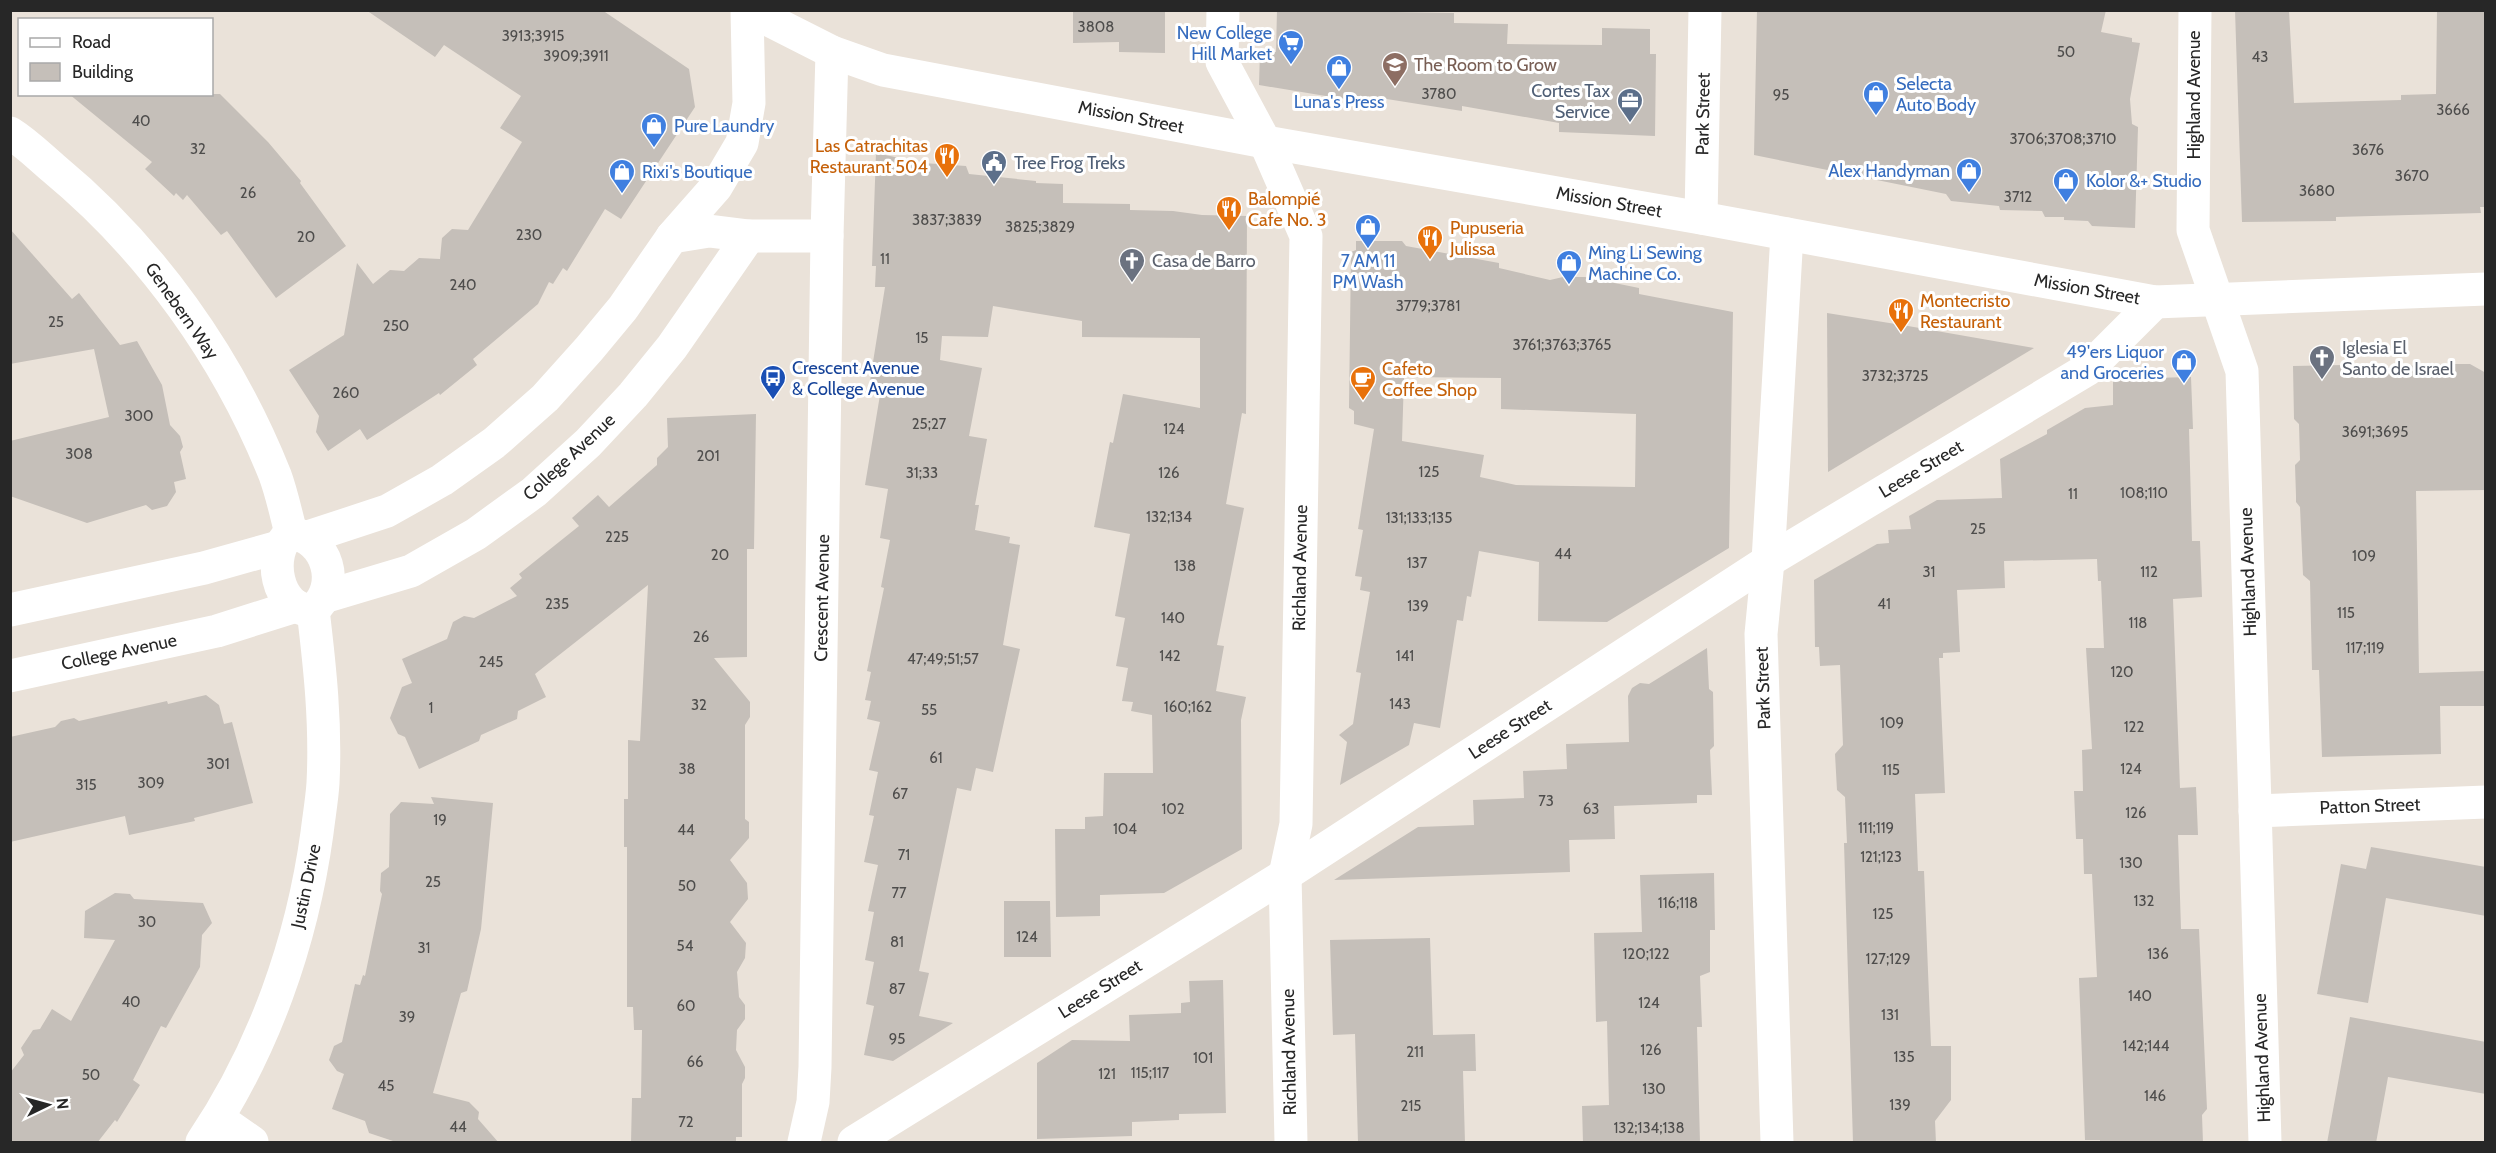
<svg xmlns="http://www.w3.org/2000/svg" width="2496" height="1153" font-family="Cabin,sans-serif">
  <rect width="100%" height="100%" fill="#eae2d9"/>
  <g fill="#c5bfb9" fill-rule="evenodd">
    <polygon points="366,10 602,10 689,69 695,107 621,219 605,209 567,271 563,268 553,284 549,282 538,304 473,359 477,365 440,395 439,393 367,440 360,429 328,451 316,432 319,416 289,370 344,335 357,263 373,284 390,270 404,271 419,258 440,259 442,238 452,229 468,230 522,142 500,128 521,96 444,45 435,57"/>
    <polygon points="1073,10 1165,10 1165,53 1119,52 1119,42 1073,43"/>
    <polygon points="1277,10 1454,13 1454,23 1508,24 1507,44 1602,45 1602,28 1650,29 1650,54 1656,54 1655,136 1559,132 1559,123 1462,106 1462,111 1368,96 1368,103 1259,85 1260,51 1276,52"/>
    <polygon points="1757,10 2106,10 2101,32 2132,38 2132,42 2140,43 2130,99 2132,124 2138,127 2135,228 2092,226 2088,221 2064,220 2064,217 2045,217 2042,211 2000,210 1999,206 1951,201 1946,194 1754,155"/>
    <polygon points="2235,10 2289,10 2294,103 2401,100 2401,95 2436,94 2437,10 2484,10 2486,207 2480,207 2481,213 2336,217 2336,221 2242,222"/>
    <polygon points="69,94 220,94 268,142 301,181 300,183 346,246 276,298 227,231 221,235 187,195 183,200 176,193 174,196 145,169 152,162"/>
    <polygon points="876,153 923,163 966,166 969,174 1036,181 1036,183 1063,184 1063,203 1130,204 1130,210 1173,211 1202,215 1247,216 1246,414 1242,413 1226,504 1244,508 1217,645 1224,646 1216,691 1246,697 1241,720 1242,849 1164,893 1100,895 1100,916 1056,917 1055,829 1085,829 1085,817 1103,816 1104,773 1153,773 1152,715 1131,711 1133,702 1122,701 1128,668 1116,666 1125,618 1115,616 1130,534 1094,527 1110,442 1113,443 1123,394 1200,408 1200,338 1082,337 1082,321 993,306 988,337 942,336 940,360 982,368 969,436 987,439 975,505 979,505 975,530 1010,537 1009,543 1020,545 1003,645 1020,649 993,772 976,768 971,791 957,788 919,971 929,973 919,1016 953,1023 893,1061 864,1055 874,1006 866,1004 874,962 865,960 874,912 868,911 878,865 864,862 874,816 869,815 878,772 869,770 880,722 867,719 871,701 865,700 871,672 867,671 884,588 881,587 890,540 880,538 888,489 865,485 880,395 873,394 874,388 869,387 885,287 875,287 876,266 872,266"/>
    <polygon points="10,229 72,299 79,293 120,345 137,341 162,385 170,425 180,436 183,447 180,452 186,479 174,482 176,492 167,506 152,510 146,505 87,523 10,496 10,441 109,417 94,349 10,364"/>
    <path d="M1356 241H1402L1406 246 1499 263V268L1550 280 1563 277H1585L1639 288V294L1733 312 1729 548 1607 622 1538 621 1539 562 1479 551 1471 597 1467 596 1463 621 1457 620 1440 728 1414 723 1409 745 1340 785 1347 742 1339 735 1353 724 1361 673 1356 672 1370 592 1360 590 1362 577 1355 576 1363 530 1358 529 1374 429 1354 424V411L1349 408 1351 252 1356 250ZM1404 377 1501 378V409L1636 414 1635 487 1516 485 1480 477 1484 455 1402 441Z"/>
    <polygon points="1827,313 1908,326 2034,348 1828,472"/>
    <polygon points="2435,364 2470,364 2486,373 2486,490 2416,491 2419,673 2486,671 2486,706 2440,706 2441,754 2322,757 2319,670 2312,670 2310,581 2303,575 2300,507 2296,502 2296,496 2295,465 2300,460 2299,424 2294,419 2293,366 2344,365 2350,370"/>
    <polygon points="2191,377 2193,429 2189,429 2192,541 2200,541 2202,597 2173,599 2180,788 2196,787 2198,835 2178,835 2181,929 2199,929 2207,1109 2202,1115 2203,1143 2100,1143 2100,1140 2085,1140 2079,978 2097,977 2092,874 2084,874 2083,839 2076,839 2074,791 2083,791 2082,750 2092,749 2086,648 2104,648 2101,581 2098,581 2097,559 2004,561 2005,588 1957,590 1960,652 1943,653 1943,658 1939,658 1945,793 1915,794 1918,871 1924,871 1931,1046 1951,1046 1951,1100 1935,1121 1936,1143 1853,1143 1844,843 1847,843 1845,797 1837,790 1835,754 1843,745 1840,665 1820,666 1819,647 1815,647 1814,580 1877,544 1889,543 1888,530 1911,529 1909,516 1937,500 2002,498 2000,459 2047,434 2047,430 2085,408 2113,405 2113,379"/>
    <polygon points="756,414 754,549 747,549 747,657 714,658 750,702 750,717 745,725 745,819 749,822 749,838 730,860 747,883 748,899 730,922 746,943 745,958 737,972 739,997 745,1005 745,1019 737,1030 736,1050 745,1067 745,1078 742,1084 742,1137 736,1137 736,1143 631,1143 632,1098 641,1098 642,1030 634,1030 633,1007 627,1007 627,847 624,847 624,799 628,799 628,740 640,741 648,585 535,674 546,697 518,711 517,719 481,735 479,741 419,769 405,737 398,734 390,718 402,687 412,683 402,659 447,639 453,622 464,616 474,618 517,596 510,588 522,578 519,574 579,526 572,518 598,495 609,507 657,465 657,458 668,447 667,418"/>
    <polygon points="1707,648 1709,689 1713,692 1714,746 1710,750 1712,795 1697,795 1697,803 1614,806 1615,839 1569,840 1570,872 1334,880 1418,827 1474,825 1473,800 1524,798 1523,771 1567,769 1566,744 1629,742 1628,696 1632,688 1640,683 1649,684"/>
    <polygon points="206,695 219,705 224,724 232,722 253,803 194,818 195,821 129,835 125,816 10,842 10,737 55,727 61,721 74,718 79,721 167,701 168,704"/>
    <polygon points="431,797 493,803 481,929 467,991 461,993 433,1093 469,1102 479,1112 478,1119 499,1143 399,1143 369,1133 365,1121 332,1109 344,1074 337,1071 329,1060 334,1046 342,1042 355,984 360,985 363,975 365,976 382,894 380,891 381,873 389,867 390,814 401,802 434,804"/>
    <polygon points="2371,847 2486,867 2486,916 2386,898 2368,1003 2317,994 2341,864 2366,869"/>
    <polygon points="1714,873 1715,930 1710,930 1710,972 1700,976 1702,1027 1697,1027 1700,1143 1583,1143 1582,1106 1609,1105 1607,1021 1596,1022 1594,933 1642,932 1640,875"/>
    <polygon points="115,893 130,894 134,899 203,903 212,923 202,935 200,967 166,1028 161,1026 133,1080 140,1085 117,1122 115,1120 97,1143 10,1143 10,1073 24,1055 21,1048 33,1030 40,1029 52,1009 71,1021 115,940 84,938 85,911"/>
    <polygon points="1004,901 1050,901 1051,957 1004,957"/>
    <polygon points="1430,938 1433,1035 1475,1034 1476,1071 1463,1071 1465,1143 1358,1143 1355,1034 1333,1035 1330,940"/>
    <polygon points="1223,980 1226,1113 1179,1114 1179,1120 1132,1122 1132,1136 1037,1139 1037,1063 1072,1040 1130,1041 1129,1015 1181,1013 1181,1003 1190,1002 1189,981"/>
    <polygon points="2350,1017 2486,1042 2486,1094 2388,1077 2376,1143 2327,1143"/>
  </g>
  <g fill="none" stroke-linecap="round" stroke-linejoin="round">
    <g stroke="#fff" stroke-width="33">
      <polyline points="1223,10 1222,62 1265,142 1306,236 1296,824 1285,875 1291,1142"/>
      <polyline points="2195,10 2193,230 2242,371 2265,1142"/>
      <path d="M10 133C26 143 39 156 53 168 151 249 228 357 275 475 282 494 286 514 291 533"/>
      <polyline points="1701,218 1705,10"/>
      <polyline points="672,237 709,231 749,236 827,236"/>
      <path d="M291 533C327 538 342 586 313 610 276 612 266 552 291 533Z"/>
      <polyline points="308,537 387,511 442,480 494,443 545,398 589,349 623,308 672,237 716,187 742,143 749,103 747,10"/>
      <polyline points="324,597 411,571 476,534 534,492 588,443 633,395 672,347 749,236"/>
      <polyline points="10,610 204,568 279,547"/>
      <polyline points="10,676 217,631 296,606"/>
      <polyline points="2255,811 2486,802"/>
      <polyline points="219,1119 252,1142"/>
      <path d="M202 1142C264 1050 302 942 317 833 319 816 322 799 323 783 326 724 320 668 313 610"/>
      <polyline points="804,1142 813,1102 815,1067 827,236 832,52"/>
      <polyline points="854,1142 1285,875 1768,561 2088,369 2155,302"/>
      <polyline points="1777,1142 1761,634 1768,561 1787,234"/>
    </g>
    <polyline stroke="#fff" stroke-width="33" points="749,10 832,52 883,70 1265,142 1701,218 2155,302 2486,289"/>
  </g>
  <defs>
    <symbol id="supermarket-pin" viewBox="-11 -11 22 30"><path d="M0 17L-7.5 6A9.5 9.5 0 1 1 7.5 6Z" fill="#3f7fe0" stroke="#fff"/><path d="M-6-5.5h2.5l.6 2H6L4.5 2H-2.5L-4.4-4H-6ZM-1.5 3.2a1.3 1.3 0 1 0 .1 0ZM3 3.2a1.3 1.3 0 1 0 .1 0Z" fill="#fff"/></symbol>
    <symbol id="school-pin" viewBox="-11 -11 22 30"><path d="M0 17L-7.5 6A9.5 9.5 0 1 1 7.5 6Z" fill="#8d6e63" stroke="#fff"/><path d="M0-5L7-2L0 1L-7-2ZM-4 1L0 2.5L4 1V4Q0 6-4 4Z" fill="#fff"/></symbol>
    <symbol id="shop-pin" viewBox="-11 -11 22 30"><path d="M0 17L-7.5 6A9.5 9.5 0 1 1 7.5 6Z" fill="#3f7fe0" stroke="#fff"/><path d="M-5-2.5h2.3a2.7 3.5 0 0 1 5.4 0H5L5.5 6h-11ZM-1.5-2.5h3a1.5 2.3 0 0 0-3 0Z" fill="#fff"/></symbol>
    <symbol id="office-pin" viewBox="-11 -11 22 30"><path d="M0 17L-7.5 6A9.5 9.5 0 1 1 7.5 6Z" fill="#5c6f8a" stroke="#fff"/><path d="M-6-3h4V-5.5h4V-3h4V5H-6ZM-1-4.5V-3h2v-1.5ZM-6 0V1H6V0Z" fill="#fff"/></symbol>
    <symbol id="restaurant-pin" viewBox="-11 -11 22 30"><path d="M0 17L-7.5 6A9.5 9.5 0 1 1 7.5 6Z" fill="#e8710a" stroke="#fff"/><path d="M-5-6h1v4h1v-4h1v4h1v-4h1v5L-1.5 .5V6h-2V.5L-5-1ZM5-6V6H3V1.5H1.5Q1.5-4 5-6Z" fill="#fff"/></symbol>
    <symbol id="civic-pin" viewBox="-11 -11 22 30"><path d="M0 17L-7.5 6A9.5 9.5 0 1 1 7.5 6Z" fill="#5c6f8a" stroke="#fff"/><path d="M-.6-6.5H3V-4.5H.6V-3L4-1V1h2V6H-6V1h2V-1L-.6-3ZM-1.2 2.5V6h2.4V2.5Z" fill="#fff"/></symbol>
    <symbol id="church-pin" viewBox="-11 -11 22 30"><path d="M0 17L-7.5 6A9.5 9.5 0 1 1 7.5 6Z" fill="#6b7280" stroke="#fff"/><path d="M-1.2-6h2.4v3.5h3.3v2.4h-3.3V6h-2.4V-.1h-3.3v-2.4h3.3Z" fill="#fff"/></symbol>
    <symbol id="bus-pin" viewBox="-11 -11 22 30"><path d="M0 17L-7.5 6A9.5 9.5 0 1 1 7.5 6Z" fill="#1a4fb4" stroke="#fff"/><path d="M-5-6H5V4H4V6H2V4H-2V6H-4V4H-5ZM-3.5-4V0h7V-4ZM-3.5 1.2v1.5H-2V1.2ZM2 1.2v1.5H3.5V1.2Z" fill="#fff"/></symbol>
    <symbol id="cafe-pin" viewBox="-11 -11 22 30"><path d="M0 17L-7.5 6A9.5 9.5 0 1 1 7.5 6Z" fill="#e8710a" stroke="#fff"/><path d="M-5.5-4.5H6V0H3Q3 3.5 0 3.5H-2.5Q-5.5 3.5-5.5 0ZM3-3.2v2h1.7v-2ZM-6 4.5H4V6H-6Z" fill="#fff"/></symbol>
  </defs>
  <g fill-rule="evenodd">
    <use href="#supermarket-pin" x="1276" y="28" width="30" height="40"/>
    <use href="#school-pin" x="1380" y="50" width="30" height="40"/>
    <use href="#shop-pin" x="1324" y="53" width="30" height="40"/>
    <use href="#shop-pin" x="1861" y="79" width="30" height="40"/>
    <use href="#office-pin" x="1615" y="86" width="30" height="40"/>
    <use href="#shop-pin" x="639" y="111" width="30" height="40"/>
    <use href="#restaurant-pin" x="932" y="141" width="30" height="40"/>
    <use href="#civic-pin" x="979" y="148" width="30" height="40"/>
    <use href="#shop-pin" x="1954" y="156" width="30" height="40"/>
    <use href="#shop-pin" x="607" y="157" width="30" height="40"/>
    <use href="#shop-pin" x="2051" y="166" width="30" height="40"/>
    <use href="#restaurant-pin" x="1214" y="194" width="30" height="40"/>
    <use href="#shop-pin" x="1353" y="212" width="30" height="40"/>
    <use href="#restaurant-pin" x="1415" y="223" width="30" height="40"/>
    <use href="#church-pin" x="1117" y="246" width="30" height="40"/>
    <use href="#shop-pin" x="1554" y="248" width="30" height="40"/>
    <use href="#restaurant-pin" x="1886" y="296" width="30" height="40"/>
    <use href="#church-pin" x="2307" y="343" width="30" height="40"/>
    <use href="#shop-pin" x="2169" y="347" width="30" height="40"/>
    <use href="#bus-pin" x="758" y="363" width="30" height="40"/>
    <use href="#cafe-pin" x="1348" y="364" width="30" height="40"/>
  </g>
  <g text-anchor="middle" stroke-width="6" stroke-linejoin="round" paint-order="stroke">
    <g font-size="15" fill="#4e4d4c">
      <text x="1096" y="32">3808</text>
      <text x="533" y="41">3913;3915</text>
      <text x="2066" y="57">50</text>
      <text x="576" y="61">3909;3911</text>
      <text x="2260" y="62">43</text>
      <text x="1439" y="99">3780</text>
      <text x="1781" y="100">95</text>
      <text x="2453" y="115">3666</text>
      <text x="141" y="126">40</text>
      <text x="2063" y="144">3706;3708;3710</text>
      <text x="198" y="154">32</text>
      <text x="2368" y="155">3676</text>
      <text x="2412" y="181">3670</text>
      <text x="2317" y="196">3680</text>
      <text x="248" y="198">26</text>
      <text x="2018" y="202">3712</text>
      <text x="947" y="225">3837;3839</text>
      <text x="1040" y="232">3825;3829</text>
      <text x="529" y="240">230</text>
      <text x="306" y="242">20</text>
      <text x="885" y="264">11</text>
      <text x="463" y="290">240</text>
      <text x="1428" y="311">3779;3781</text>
      <text x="56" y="327">25</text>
      <text x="396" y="331">250</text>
      <text x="922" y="343">15</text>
      <text x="1562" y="350">3761;3763;3765</text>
      <text x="1895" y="381">3732;3725</text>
      <text x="346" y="398">260</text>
      <text x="139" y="421">300</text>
      <text x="929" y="429">25;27</text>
      <text x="1174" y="434">124</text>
      <text x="2375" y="437">3691;3695</text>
      <text x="79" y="459">308</text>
      <text x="708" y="461">201</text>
      <text x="1429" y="477">125</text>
      <text x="922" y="478">31;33</text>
      <text x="1169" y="478">126</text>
      <text x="2144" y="498">108;110</text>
      <text x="2073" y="499">11</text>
      <text x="1169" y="522">132;134</text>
      <text x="1419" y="523">131;133;135</text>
      <text x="1978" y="534">25</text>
      <text x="617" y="542">225</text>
      <text x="1563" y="559">44</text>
      <text x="720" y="560">20</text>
      <text x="2364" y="561">109</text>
      <text x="1417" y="568">137</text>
      <text x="1185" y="571">138</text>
      <text x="1929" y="577">31</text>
      <text x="2149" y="577">112</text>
      <text x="557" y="609">235</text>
      <text x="1884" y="609">41</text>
      <text x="1418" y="611">139</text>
      <text x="2346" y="618">115</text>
      <text x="1173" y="623">140</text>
      <text x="2138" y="628">118</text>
      <text x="701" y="642">26</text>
      <text x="2365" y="653">117;119</text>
      <text x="1170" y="661">142</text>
      <text x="1405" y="661">141</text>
      <text x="943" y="664">47;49;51;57</text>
      <text x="491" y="667">245</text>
      <text x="2122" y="677">120</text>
      <text x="1400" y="709">143</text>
      <text x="699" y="710">32</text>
      <text x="1188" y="712">160;162</text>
      <text x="431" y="713">1</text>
      <text x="929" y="715">55</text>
      <text x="1892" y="728">109</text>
      <text x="2134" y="732">122</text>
      <text x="936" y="763">61</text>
      <text x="218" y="769">301</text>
      <text x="687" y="774">38</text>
      <text x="2131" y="774">124</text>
      <text x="1891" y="775">115</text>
      <text x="151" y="788">309</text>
      <text x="86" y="790">315</text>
      <text x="900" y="799">67</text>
      <text x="1546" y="806">73</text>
      <text x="1173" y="814">102</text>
      <text x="1591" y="814">63</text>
      <text x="2136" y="818">126</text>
      <text x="440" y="825">19</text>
      <text x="1876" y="833">111;119</text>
      <text x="1125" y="834">104</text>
      <text x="686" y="835">44</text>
      <text x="904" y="860">71</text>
      <text x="1881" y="862">121;123</text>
      <text x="2131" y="868">130</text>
      <text x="433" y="887">25</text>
      <text x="687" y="891">50</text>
      <text x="899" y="898">77</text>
      <text x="2144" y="906">132</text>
      <text x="1678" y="908">116;118</text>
      <text x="1883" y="919">125</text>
      <text x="147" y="927">30</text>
      <text x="1027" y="942">124</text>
      <text x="897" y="947">81</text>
      <text x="685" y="951">54</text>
      <text x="424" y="953">31</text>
      <text x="1646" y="959">120;122</text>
      <text x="2158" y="959">136</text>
      <text x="1888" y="964">127;129</text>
      <text x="897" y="994">87</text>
      <text x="2140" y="1001">140</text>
      <text x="131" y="1007">40</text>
      <text x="1649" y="1008">124</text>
      <text x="686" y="1011">60</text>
      <text x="1890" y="1020">131</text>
      <text x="407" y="1022">39</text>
      <text x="897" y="1044">95</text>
      <text x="2146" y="1051">142;144</text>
      <text x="1651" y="1055">126</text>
      <text x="1415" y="1057">211</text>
      <text x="1904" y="1062">135</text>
      <text x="1203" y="1063">101</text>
      <text x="695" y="1067">66</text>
      <text x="1150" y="1078">115;117</text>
      <text x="1107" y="1079">121</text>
      <text x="91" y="1080">50</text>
      <text x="386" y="1091">45</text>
      <text x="1654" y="1094">130</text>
      <text x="2155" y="1101">146</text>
      <text x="1900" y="1110">139</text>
      <text x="1411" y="1111">215</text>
      <text x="686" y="1127">72</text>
      <text x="458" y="1132">44</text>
      <text x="1649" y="1133">132;134;138</text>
    </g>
    <g font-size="18" fill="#366cbe" stroke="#fff" text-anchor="start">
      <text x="1272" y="39" text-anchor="end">New College<tspan x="1272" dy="21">Hill Market</tspan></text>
      <text x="1896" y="90">Selecta<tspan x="1896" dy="21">Auto Body</tspan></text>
      <text x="1339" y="108" text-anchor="middle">Luna's Press</text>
      <text x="674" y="132">Pure Laundry</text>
      <text x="1950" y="177" text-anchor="end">Alex Handyman</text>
      <text x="642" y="178">Rixi's Boutique</text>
      <text x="2086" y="187">Kolor &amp;+ Studio</text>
      <text x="1588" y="259">Ming Li Sewing<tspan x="1588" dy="21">Machine Co.</tspan></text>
      <text x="1368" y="267" text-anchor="middle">7 AM 11<tspan x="1368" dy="21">PM Wash</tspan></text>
      <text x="2164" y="358" text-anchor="end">49'ers Liquor<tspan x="2164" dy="21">and Groceries</tspan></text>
    </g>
    <g font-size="18" fill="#785e54" stroke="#fff" text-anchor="start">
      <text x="1414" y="71">The Room to Grow</text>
    </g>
    <g font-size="18" fill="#4e5e75" stroke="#fff" text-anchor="end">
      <text x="1610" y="97">Cortes Tax<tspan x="1610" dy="21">Service</tspan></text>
      <text x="1014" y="169" text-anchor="start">Tree Frog Treks</text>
    </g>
    <g font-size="18" fill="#272727" stroke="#fff">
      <text transform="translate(2194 95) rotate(-90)" y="6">Highland Avenue</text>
      <text transform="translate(1703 114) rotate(-89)" y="6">Park Street</text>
      <text transform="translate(1131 117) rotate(11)" y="6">Mission Street</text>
      <text transform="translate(1609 202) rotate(10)" y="6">Mission Street</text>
      <text transform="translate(2087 289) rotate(10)" y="6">Mission Street</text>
      <text transform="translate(182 311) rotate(55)" y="6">Genebern Way</text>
      <text transform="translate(569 457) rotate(-43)" y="6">College Avenue</text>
      <text transform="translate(1921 469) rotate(-31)" y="6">Leese Street</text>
      <text transform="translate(1300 568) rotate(-89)" y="6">Richland Avenue</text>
      <text transform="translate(2248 572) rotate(-92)" y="6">Highland Avenue</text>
      <text transform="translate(822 598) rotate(-89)" y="6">Crescent Avenue</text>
      <text transform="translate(119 652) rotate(-12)" y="6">College Avenue</text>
      <text transform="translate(1763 688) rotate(-92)" y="6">Park Street</text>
      <text transform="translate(1510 729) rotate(-33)" y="6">Leese Street</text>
      <text transform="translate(2370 806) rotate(-2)" y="6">Patton Street</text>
      <text transform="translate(306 886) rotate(-78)" y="6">Justin Drive</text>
      <text transform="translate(1100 989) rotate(-32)" y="6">Leese Street</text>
      <text transform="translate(1289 1052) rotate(-91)" y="6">Richland Avenue</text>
      <text transform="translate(2262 1058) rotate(-92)" y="6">Highland Avenue</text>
    </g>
    <g font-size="18" fill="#c56008" stroke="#fff" text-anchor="start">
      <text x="928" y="152" text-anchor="end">Las Catrachitas<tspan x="928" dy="21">Restaurant 504</tspan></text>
      <text x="1248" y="205">Balompié<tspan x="1248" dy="21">Cafe No. 3</tspan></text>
      <text x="1450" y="234">Pupuseria<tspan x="1450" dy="21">Julissa</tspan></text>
      <text x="1920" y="307">Montecristo<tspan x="1920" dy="21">Restaurant</tspan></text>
      <text x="1382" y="375">Cafeto<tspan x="1382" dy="21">Coffee Shop</tspan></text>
    </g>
    <g font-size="18" fill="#5b616d" stroke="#fff" text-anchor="start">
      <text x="1152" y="267">Casa de Barro</text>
      <text x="2342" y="354">Iglesia El<tspan x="2342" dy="21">Santo de Israel</tspan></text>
    </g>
    <g font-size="18" fill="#164399" stroke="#fff" text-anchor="start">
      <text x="792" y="374">Crescent Avenue<tspan x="792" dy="21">&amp; College Avenue</tspan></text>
    </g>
  </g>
  <rect width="2496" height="1153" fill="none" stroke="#272727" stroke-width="24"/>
  <rect x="18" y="18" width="195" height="78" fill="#ffffff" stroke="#a9a9a9" stroke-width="1.5"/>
  <rect x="30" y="38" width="30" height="9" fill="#ffffff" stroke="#a9a9a9" stroke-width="1.5"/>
  <text x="72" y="48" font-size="18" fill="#272727">Road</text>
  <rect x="30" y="63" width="30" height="18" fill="#c5bfb9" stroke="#a9a9a9" stroke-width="1.5"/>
  <text x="72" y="78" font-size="18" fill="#272727">Building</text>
  <g transform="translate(48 1105) rotate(85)" stroke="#ffffff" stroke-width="4.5" paint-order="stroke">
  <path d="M0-4.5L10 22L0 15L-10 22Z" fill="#272727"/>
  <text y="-9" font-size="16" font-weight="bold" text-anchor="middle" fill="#272727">N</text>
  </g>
</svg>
